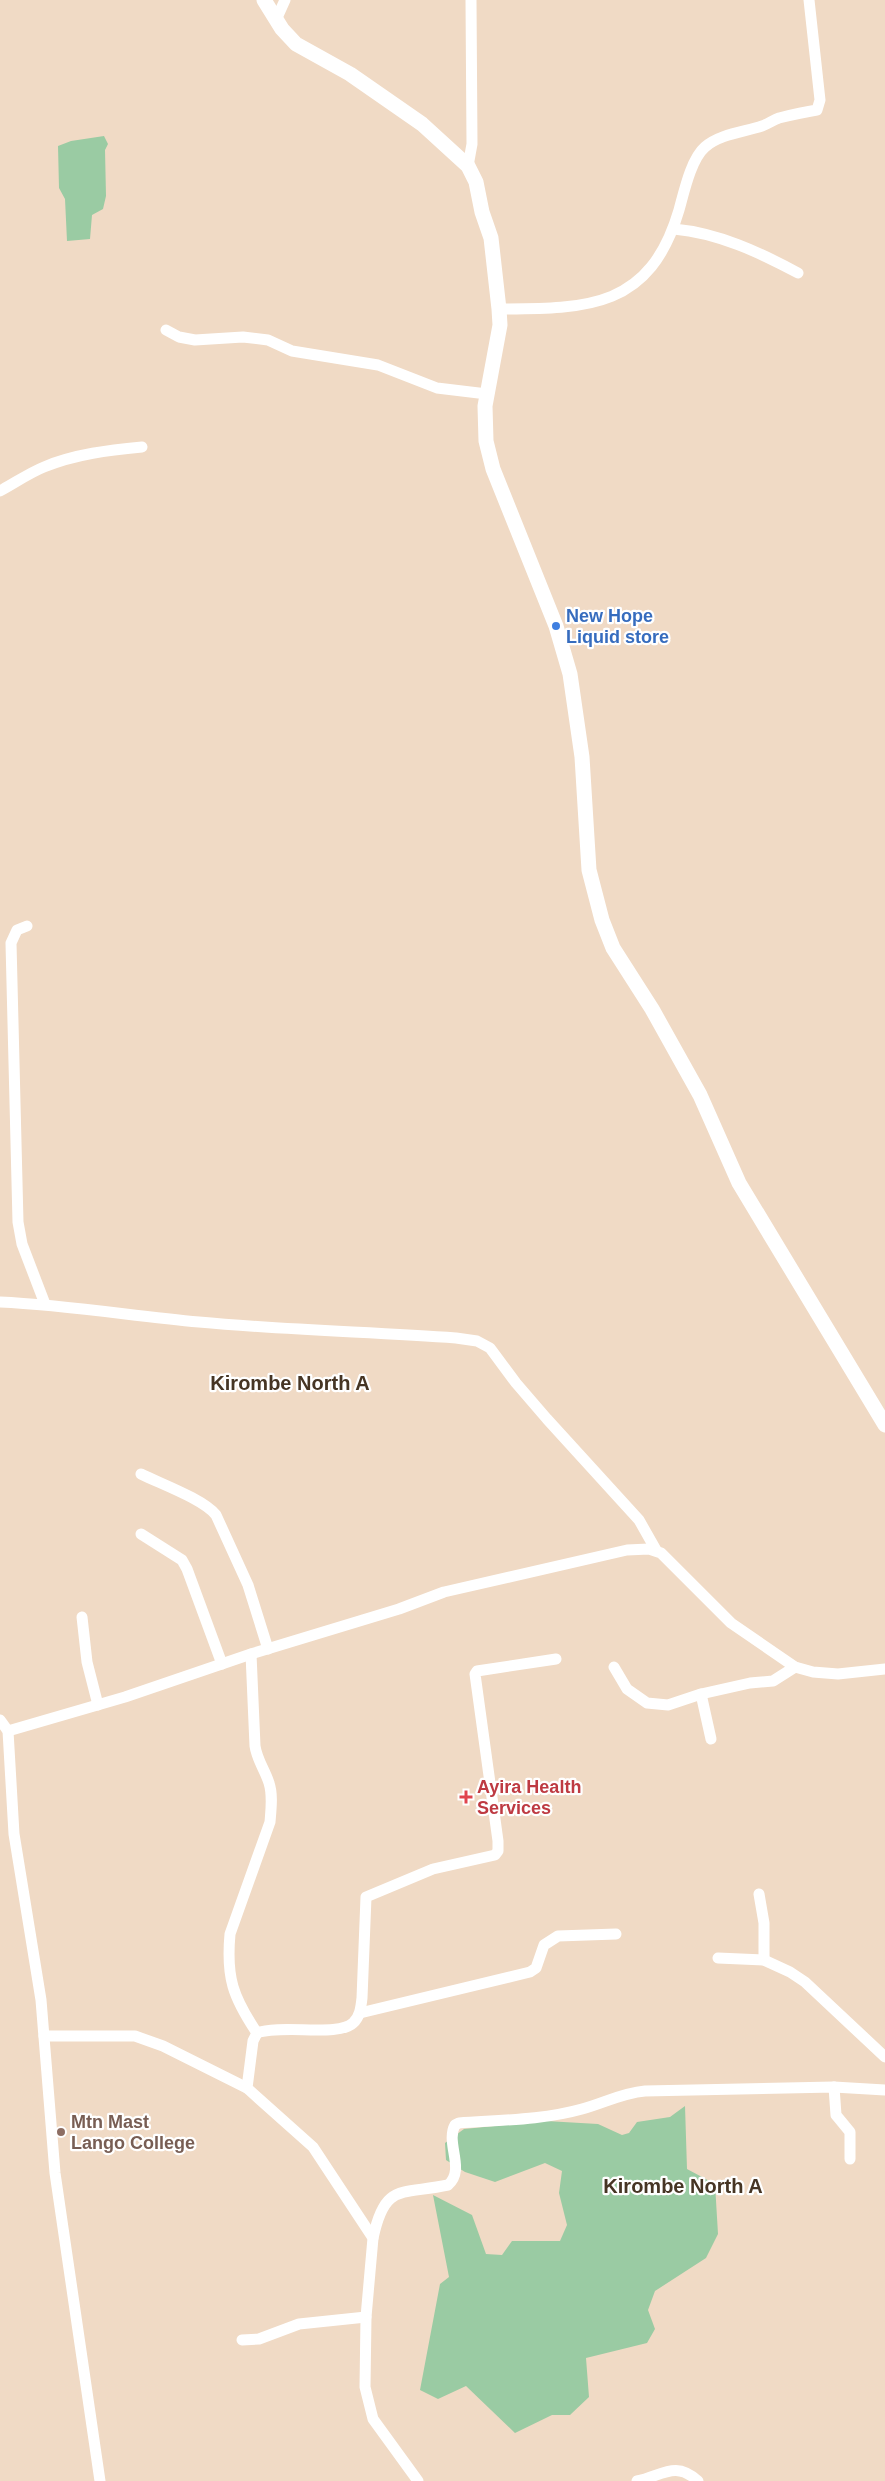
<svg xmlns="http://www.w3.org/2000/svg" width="885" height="2481" font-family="Arial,sans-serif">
  <rect width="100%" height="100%" fill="#f0dac5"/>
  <g fill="#9acba3">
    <polygon points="104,136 108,144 105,150 106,196 103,209 92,215 90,239 67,241 65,199 59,188 58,146 71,141"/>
    <polygon points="685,2106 687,2169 715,2184 718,2234 706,2258 655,2291 648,2310 655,2329 647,2343 586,2358 589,2397 570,2415 552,2415 515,2433 466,2386 438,2399 420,2390 440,2284 449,2277 433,2195 472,2215 486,2254 502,2255 512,2241 560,2241 567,2225 559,2193 562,2171 545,2163 495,2182 465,2172 446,2160 445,2143 464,2129 546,2121 598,2124 622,2135 629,2133 637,2122 670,2117"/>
  </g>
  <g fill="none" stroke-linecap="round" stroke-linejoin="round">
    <g stroke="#fff" stroke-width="11">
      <polyline points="276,20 285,0"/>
      <polyline points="468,166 472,144 471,0"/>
      <path d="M674 229C718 233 759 252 798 273"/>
      <path d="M499 309C589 309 650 308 679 210 684 192 691 159 705 147 720 134 744 132 762 126 768 124 773 120 779 118 791 115 804 112 817 110L820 100 809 0"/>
      <polyline points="166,330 179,337 195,340 243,337 268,340 292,351 378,365 437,388 487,394"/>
      <path d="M0 491C15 483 29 473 44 467 75 454 110 450 142 447"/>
      <polyline points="27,926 17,930 11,943 18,1222 22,1244 45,1304"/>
      <path d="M0 1302C67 1305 133 1316 199 1322 285 1330 371 1332 456 1338L477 1341 490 1348 516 1383 547 1419 639 1520 656 1550"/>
      <path d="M141 1474C161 1484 203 1499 216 1515L248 1585 268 1649"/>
      <polyline points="141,1534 182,1560 187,1569 222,1664"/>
      <polyline points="82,1617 87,1662 98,1705"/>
      <path d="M251 1654 255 1746C257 1760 265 1770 269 1783 273 1795 271 1809 270 1822L230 1934C226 1978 233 1997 257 2033L253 2041 247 2088 313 2147 373 2238 366 2317 365 2387 373 2419 418 2481"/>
      <polyline points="614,1667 627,1689 647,1703 668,1705 701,1694 750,1683 773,1681 795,1667"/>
      <polyline points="701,1694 711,1739"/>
      <polyline points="0,1720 8,1731 14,1834 41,2000 55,2173 100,2481"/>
      <polyline points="8,1731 125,1697 251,1654 399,1609 444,1592 627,1550 649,1549 661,1553 731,1623 795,1667 813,1672 838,1674 885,1669"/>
      <polyline points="759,1894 764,1923 764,1960"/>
      <polyline points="718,1958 764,1960 790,1972 805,1982 885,2057"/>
      <polyline points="360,2013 530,1972 536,1968 544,1945 558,1936 616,1934"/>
      <path d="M257 2033C281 2024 339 2037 353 2023 360 2017 361 2007 362 1998L366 1897 433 1869 495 1855 498 1851V1841L475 1674 477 1671 556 1659"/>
      <polyline points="44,2036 135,2036 163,2046 247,2088"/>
      <polyline points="834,2087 836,2115 850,2132 850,2159"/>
      <path d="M373 2238C385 2182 401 2195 448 2185 466 2170 445 2143 455 2125L459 2123C500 2120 543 2120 582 2109 604 2103 622 2093 645 2091L834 2087 885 2090"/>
      <polyline points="242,2340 259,2339 299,2324 366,2317"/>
      <path d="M637 2481C662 2476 675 2460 698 2481"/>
    </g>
    <polyline stroke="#fff" stroke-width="15" points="264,0 282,29 296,44 350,74 422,124 468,166 476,182 482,212 491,238 499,309 500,325 485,406 486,441 493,469 556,626 570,674 582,757 589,870 602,920 613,948 652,1009 700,1095 739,1183 885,1425"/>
  </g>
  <circle fill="#3f7fe0" stroke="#fff" stroke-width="2" cx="556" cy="626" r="5"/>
  <path fill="#e0444e" stroke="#fff" stroke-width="2" d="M463.5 1789.5h5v5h5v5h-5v5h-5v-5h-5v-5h5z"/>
  <circle fill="#8d6e63" stroke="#fff" stroke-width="2" cx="61" cy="2132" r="5"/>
  <g text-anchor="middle" stroke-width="4.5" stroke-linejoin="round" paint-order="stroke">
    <g font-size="18" font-weight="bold" fill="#366cbe" stroke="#fff" text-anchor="start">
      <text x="566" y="622">New Hope<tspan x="566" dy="21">Liquid store</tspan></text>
    </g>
    <g font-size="18" font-weight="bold" fill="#be3a42" stroke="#fff" text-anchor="start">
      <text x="477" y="1793">Ayira Health<tspan x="477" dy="21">Services</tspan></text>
    </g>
    <g font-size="18" font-weight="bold" fill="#785e54" stroke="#fff" text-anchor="start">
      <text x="71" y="2128">Mtn Mast<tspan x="71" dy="21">Lango College</tspan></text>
    </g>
    <g font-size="20" font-weight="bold" fill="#463524" stroke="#fff">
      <text x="290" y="1390">Kirombe North A</text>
      <text x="683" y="2193">Kirombe North A</text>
    </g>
  </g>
</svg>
